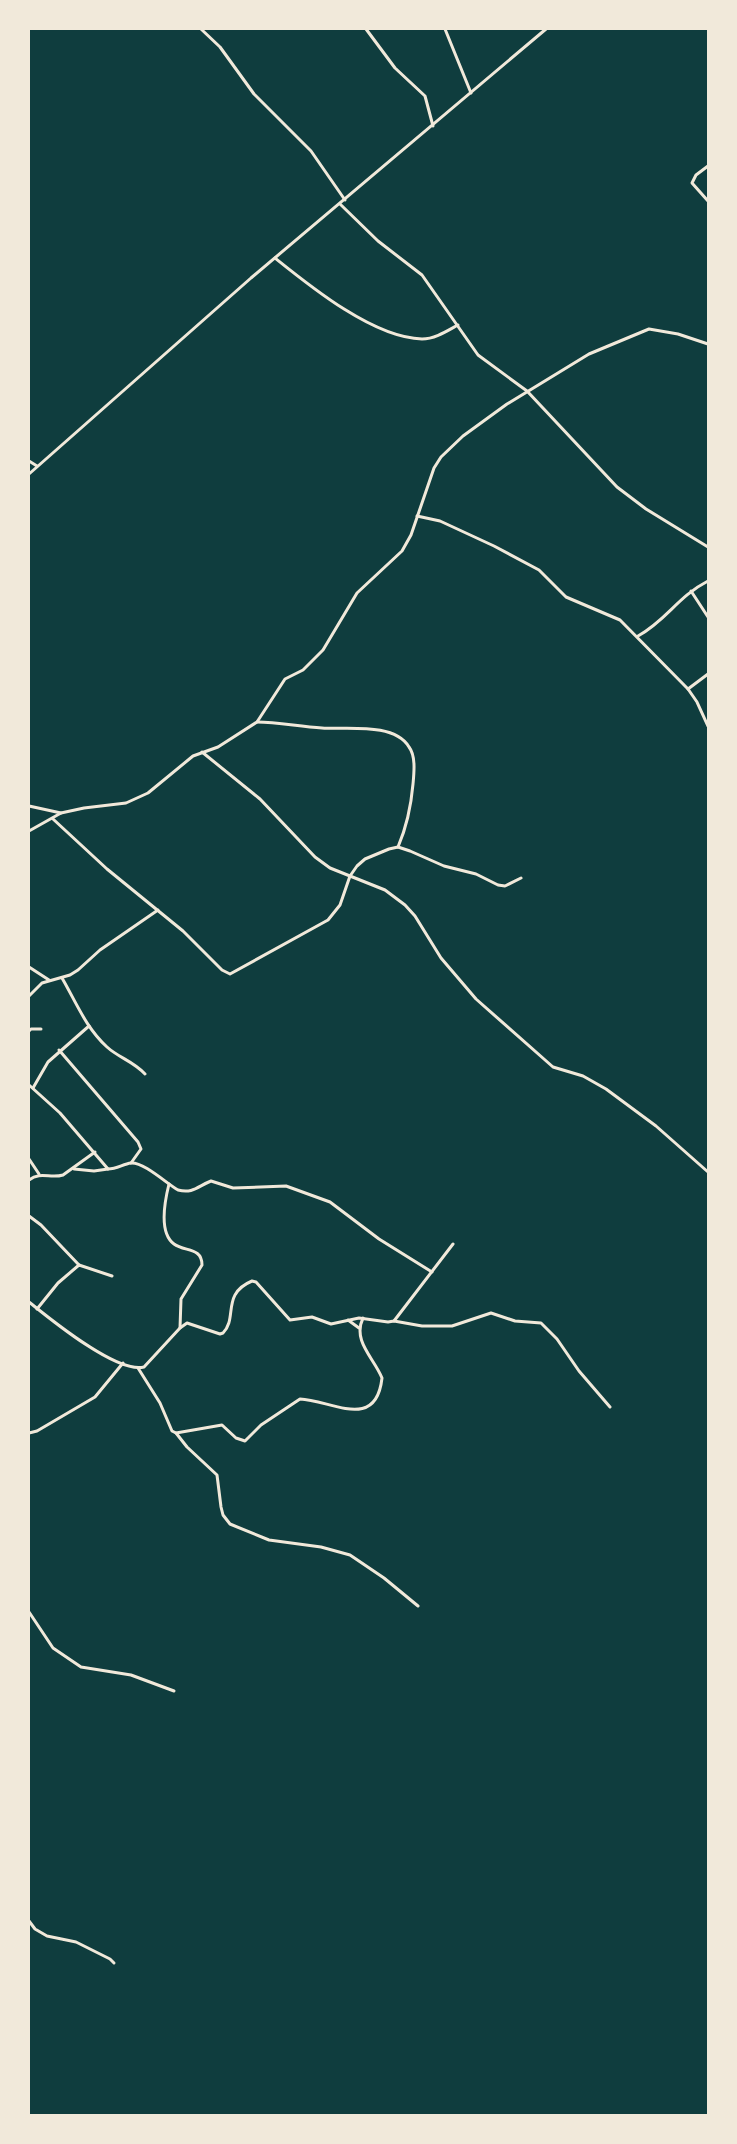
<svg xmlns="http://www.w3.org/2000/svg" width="737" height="2144" font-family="'Noto Serif',serif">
  <rect width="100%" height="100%" fill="#0f3d3e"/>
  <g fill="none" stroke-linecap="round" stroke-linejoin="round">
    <g stroke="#f1e9da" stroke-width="3">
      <polyline points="201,29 220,47 254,94 311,151 345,200"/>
      <polyline points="366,29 395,68 425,96 433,126"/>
      <polyline points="445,29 471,93"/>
      <polyline points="708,166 696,175 692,183 708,201"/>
      <polyline points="340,204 378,241 422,275 478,355 527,391 617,487 646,509 708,547"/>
      <path d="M275 258C311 287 374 338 422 339 435 339 447 331 458 325"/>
      <polyline points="29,461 37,466"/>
      <polyline points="29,474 251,278 546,29"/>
      <polyline points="417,516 440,521 494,546 539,570 566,597 620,620 688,689 697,702 708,726"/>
      <polyline points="691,591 708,617"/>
      <path d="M638 636C667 620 677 597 708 581"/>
      <polyline points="688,689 708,674"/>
      <path d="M257 722C279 722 300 727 322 728 346 730 394 722 409 747 416 756 414 773 413 784 411 807 407 826 398 847"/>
      <polyline points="202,752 260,799 315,857 330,868 385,890 405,905 415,916 441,958 476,999 553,1067 583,1076 606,1089 656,1126 708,1172"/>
      <polyline points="29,806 61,813 84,808 126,803 148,793 193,756 218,747 257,722 285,679 303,670 323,650 357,593 402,551 411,535 434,468 441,457 463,436 507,404 589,354 649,329 678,334 708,344"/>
      <polyline points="53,819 107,869 183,931 222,970 230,974 328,920 340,905 350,876 357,866 365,859 389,849 398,847 410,851 444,866 476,874 498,885 505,886 521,878"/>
      <polyline points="29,831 61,813"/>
      <polyline points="29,967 49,980"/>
      <path d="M62 978C76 1002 86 1028 107 1047 119 1058 133 1061 145 1074"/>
      <polyline points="29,996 42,983 70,975 78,970 100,950 158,910"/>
      <polyline points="29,1031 31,1029 41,1029"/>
      <polyline points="59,1050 138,1142 141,1149 131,1163"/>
      <path d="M29 1085 60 1113 108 1169C117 1169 123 1164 131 1163 144 1162 167 1184 178 1190 193 1194 198 1186 211 1181L233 1188 286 1186 330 1202 379 1239 432 1272"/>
      <polyline points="33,1088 48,1062 89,1026"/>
      <polyline points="29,1159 39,1174"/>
      <polyline points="74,1169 94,1171 108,1169"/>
      <path d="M29 1180C41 1171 50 1179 63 1175L95 1152"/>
      <path d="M169 1184C165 1200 158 1232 174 1244 185 1252 202 1247 202 1265L181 1299 180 1328"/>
      <polyline points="29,1216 41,1225 79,1265"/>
      <path d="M29 1302C50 1319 117 1374 144 1367L180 1328 187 1323 220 1334 223 1333C238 1318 221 1294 252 1281L256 1282 290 1320 312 1317 331 1324 359 1318 388 1322 394 1321 453 1244"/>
      <polyline points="37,1309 58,1283 79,1265 112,1276"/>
      <polyline points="348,1320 359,1328"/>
      <polyline points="394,1321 422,1326 452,1326 491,1313 515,1321 541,1323 557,1339 579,1371 610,1407"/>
      <path d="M138 1368 160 1403 172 1431 176 1433 222 1425 236 1438 245 1441 261 1425 300 1399C331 1400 376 1432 382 1378 374 1358 352 1341 363 1318"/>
      <polyline points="29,1433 37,1431 95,1397 123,1363"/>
      <polyline points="176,1433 187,1447 217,1475 221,1507 223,1515 230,1524 269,1540 321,1547 350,1555 384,1578 418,1606"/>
      <polyline points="29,1612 53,1648 81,1667 131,1675 174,1691"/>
      <polyline points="29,1921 35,1929 47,1936 76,1942 110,1959 114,1963"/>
    </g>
  </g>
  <rect width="737" height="2144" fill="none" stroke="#f1e9da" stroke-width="60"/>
</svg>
